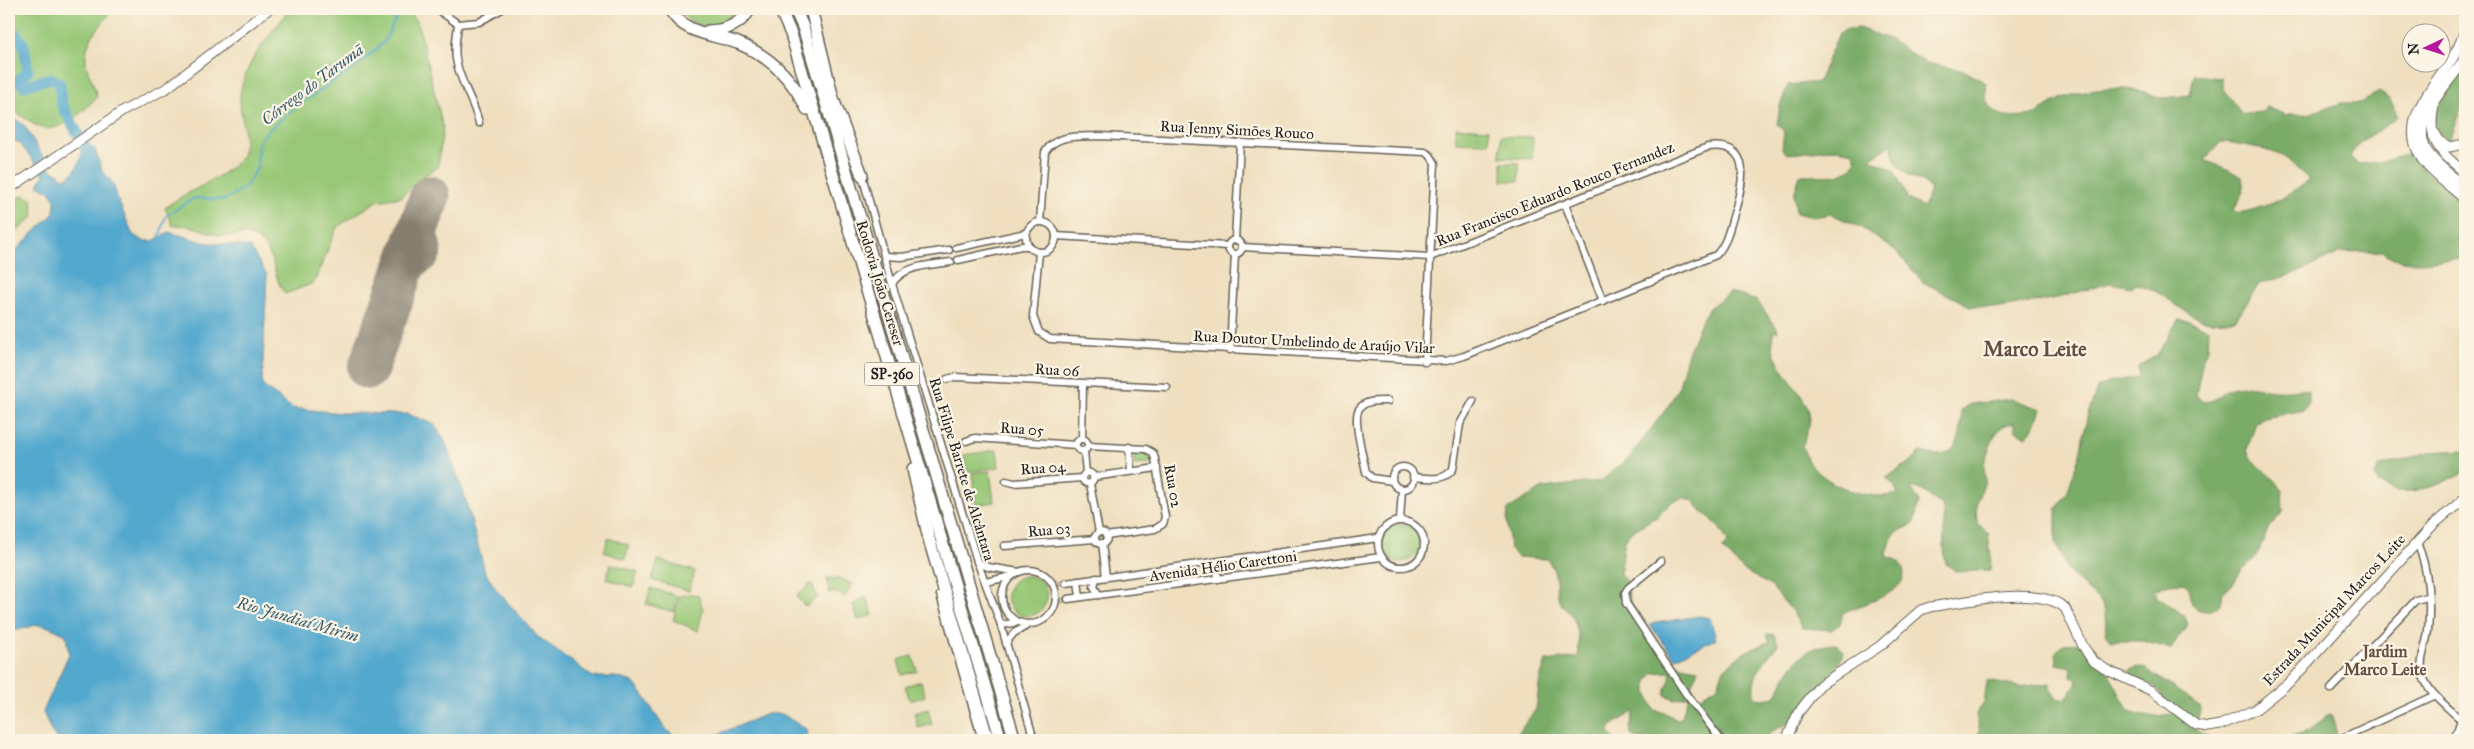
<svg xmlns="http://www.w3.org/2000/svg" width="2474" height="749" font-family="'IM FELL Great Primer',serif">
  <rect width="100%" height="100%" fill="#fcf5e5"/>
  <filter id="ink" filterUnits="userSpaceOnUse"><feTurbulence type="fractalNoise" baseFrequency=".02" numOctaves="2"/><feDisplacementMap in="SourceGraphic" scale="10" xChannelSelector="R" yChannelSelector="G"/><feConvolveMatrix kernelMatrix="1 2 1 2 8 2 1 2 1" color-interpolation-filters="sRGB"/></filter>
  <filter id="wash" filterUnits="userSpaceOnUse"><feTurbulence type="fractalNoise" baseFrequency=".0096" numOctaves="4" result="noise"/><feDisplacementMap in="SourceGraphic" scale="20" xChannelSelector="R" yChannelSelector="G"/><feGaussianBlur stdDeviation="1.12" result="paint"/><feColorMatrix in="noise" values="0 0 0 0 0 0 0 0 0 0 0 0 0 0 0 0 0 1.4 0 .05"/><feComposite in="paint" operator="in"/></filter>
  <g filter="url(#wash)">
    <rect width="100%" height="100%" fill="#efdfbf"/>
    <g fill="#98c877" stroke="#5a724a">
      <path d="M9 9H114C99 28 79 44 88 71 91 80 95 87 97 97 83 112 57 138 35 125 26 119 18 113 9 108Z"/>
      <path d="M290 9H407L418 24 443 128 438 167 419 179 401 197 377 201 337 227 314 283 285 294C271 276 277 244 248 235 238 233 228 237 218 235 203 231 189 223 173 226L165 208C187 190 219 181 238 161 252 146 239 115 240 97 243 63 270 35 290 9Z"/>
      <path d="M677 9H745C727 33 695 32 677 9Z"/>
      <polygon points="1456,127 1489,129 1489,143 1456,142"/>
      <polygon points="1501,136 1533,137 1532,159 1500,157"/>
      <rect x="1502" y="163" width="17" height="18"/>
      <polygon points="23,195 32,199 34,216 9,238 9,205"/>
      <polygon points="997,450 999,467 966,472 964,455"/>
      <polygon points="1134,450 1149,453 1152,464 1134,465"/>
      <polygon points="990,471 994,502 976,505 972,473"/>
      <circle cx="1401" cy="543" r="19"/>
      <polygon points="608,538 629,545 625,559 604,552"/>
      <polygon points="658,560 695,571 689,591 652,580"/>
      <polygon points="611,564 638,572 633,587 606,579"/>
      <circle cx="1027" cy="596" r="20"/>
      <polygon points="827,578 841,579 852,584 845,597 835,592 829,593"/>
      <polygon points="811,583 818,597 806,607 796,597"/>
      <polygon points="651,588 678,596 674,612 646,604"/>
      <polygon points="690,594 698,595 703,609 698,631 673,620 680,596"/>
      <polygon points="866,596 873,615 858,620 853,605"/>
      <polygon points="913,656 917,671 902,675 898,660"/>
      <polygon points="921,681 925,696 910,701 905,686"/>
      <polygon points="928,709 932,724 918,728 914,713"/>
    </g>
    <g fill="#7aac68" stroke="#4b6442" fill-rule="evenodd">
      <path d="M1859 28 1887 38 1926 63 1965 71 1986 83C1987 89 1985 97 1987 102 1997 122 2017 116 2037 115 2058 91 2115 84 2145 92 2149 93 2152 96 2155 97 2165 99 2180 96 2190 95L2194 75 2221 78 2223 89 2242 114 2262 112 2267 107 2286 115 2308 114 2341 103H2360L2379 92C2390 98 2394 104 2397 116 2381 133 2360 135 2350 157L2358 164 2379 162 2410 154 2424 171 2465 199V260C2437 256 2406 272 2383 251L2341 252 2297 273 2259 284 2236 319C2185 332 2176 291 2134 284L2132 287 2110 283 2057 298 2000 308 1970 306 1923 282 1895 250 1860 227 1831 214 1813 217 1796 213 1794 194 1800 175C1820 174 1845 182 1856 161L1853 152C1830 145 1810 153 1787 154L1782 149 1784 131 1777 125 1780 106 1788 85 1818 82 1839 33 1848 29ZM2221 142C2235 142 2277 151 2287 159 2295 166 2302 174 2310 180 2287 197 2265 209 2237 213L2234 209 2244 192 2242 177 2227 169 2204 160ZM1892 144C1893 161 1899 171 1915 179 1921 182 1924 181 1928 187H1931L1924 207 1907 199C1905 187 1898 181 1894 170L1870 159Z"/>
      <path d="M2465 65V98L2449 140C2414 128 2454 82 2465 65Z"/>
      <path d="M1730 292 1757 301 1777 328 1778 332 1774 330C1761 369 1824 398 1807 431 1804 436 1806 441 1802 445 1805 452 1807 462 1812 467 1833 488 1869 501 1898 494L1894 485 1886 478 1916 458 1919 452C1926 453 1933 455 1939 455 1961 454 1962 426 1961 410L1971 404 2011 399 2041 409 2033 430 2026 437 2016 430 2014 422 2003 426 1995 435 1987 454 1984 463 1985 481 1976 504 1977 523 1988 533 1991 557 1990 570 1957 572 1946 564C1941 543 1947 524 1942 504 1931 500 1925 489 1911 487L1919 502 1914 524 1893 534 1886 557C1894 558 1898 559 1902 567 1915 593 1856 605 1843 613L1840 624 1831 630 1802 628 1792 611 1771 586 1743 570 1722 549 1728 542C1724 536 1721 529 1716 524 1707 513 1700 513 1693 500L1684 498 1673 501 1658 516 1631 532 1625 540 1620 575C1630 582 1627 593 1631 602 1635 611 1669 660 1677 664 1683 667 1691 668 1699 669L1691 685 1696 695 1701 696 1717 687 1724 669 1743 653 1770 641 1766 634 1774 635 1778 644C1766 661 1749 676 1755 698L1764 699 1775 697C1790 668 1799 646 1836 644L1844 651C1837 677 1811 692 1804 717 1790 724 1773 726 1765 740L1637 739 1631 735 1630 726 1634 714 1633 712 1610 727 1609 733 1616 740H1513L1536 709 1540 679 1546 661 1578 657C1580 640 1579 622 1566 609 1564 606 1560 604 1559 600 1554 583 1560 577 1547 559L1518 557 1510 550 1507 520 1508 509 1543 488 1601 481 1629 458 1669 405 1679 386 1687 356 1703 317 1709 308ZM1670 672C1672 681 1665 687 1665 695L1675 699 1689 696 1681 718 1677 720 1666 713 1654 710 1647 693V682L1653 673Z"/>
      <path d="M2178 320 2189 321 2209 329 2208 349 2203 358 2196 395 2204 402C2221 401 2220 390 2235 387 2247 384 2261 389 2274 390 2285 391 2297 389 2309 390V401L2304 410 2265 418 2256 422 2247 450 2251 459 2276 481 2282 490 2283 512 2269 527 2257 556 2241 571 2232 585 2223 592C2222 594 2223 597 2222 599 2218 613 2196 616 2191 601 2188 593 2191 590 2184 583L2169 584 2154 590 2157 597 2184 615 2188 624 2171 649 2143 641H2112L2106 633 2105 611 2101 602 2068 571 2056 543V510L2067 493 2080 454 2087 417 2098 387 2114 381 2139 377 2138 366 2157 355Z"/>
      <path d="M2465 450V471C2447 483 2419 493 2397 491 2391 490 2384 486 2378 484L2375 475 2380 466 2429 452Z"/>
      <path d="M2087 643 2096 648 2127 708C2141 721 2158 715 2174 714L2155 686 2136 678 2128 671 2137 667 2146 669 2201 707 2195 728 2197 731 2215 740H1967L1980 732 1976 714 1984 703 1987 681 2020 687 2050 683V690L2059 699H2065L2075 687 2077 679 2070 677 2071 667 2057 664 2056 652 2063 644Z"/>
      <path d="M2331 714 2339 740H2275C2284 736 2293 737 2302 734 2312 730 2320 722 2327 715Z"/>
    </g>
    <g fill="#52a8ce" stroke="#376275">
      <path d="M9 115 24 125 51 170 58 173 62 178 69 177C76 169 83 160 81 150L91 146 95 149 102 171 113 183 118 200 133 235 144 241H153L169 232 203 242 250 247 267 275 262 385 292 408 341 413 407 414 434 424 445 441 464 494 485 572 496 589 537 636 593 677H615L633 682 644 696 665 729 673 735 694 739 709 738 767 714H782L806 729 808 740H58L51 731 43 712 69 654 66 635C32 618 41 626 9 632V257L54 213 55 201 51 192 38 185 44 175 19 142 11 141 9 146Z"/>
      <polygon points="1700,616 1710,618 1716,639 1675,658 1649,624"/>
    </g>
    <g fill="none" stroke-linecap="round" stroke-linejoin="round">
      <polyline stroke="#52a8ce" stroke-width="2" points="159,238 166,216 194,198 225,200 246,186 257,168 258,148 261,139 269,129 296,107 359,65 384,42 397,16 403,9"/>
      <polyline stroke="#52a8ce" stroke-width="11" points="9,26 24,45 28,71 18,80 24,86 51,78 60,84 61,103 86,149 88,161"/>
      <path stroke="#867e6e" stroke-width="16" d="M400 279C442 256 438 259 423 215"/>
      <polyline stroke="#867e6e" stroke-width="41" points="368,369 430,196"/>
    </g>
  </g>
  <g filter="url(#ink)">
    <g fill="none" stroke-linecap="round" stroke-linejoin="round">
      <g stroke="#c5b89e" stroke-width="6" stroke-dasharray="6 3" stroke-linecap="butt">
        <polyline points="1057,584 1066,583"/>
        <polyline points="1060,601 1068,599"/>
      </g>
      <defs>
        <g id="street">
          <polyline points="437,9 458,24 479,22 502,9"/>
          <path d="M458 24C457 36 454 47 456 59 459 81 474 101 479 123"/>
          <polyline points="862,175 892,284 977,561 1001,625 1034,740"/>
          <polyline points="1565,204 1603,301"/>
          <path d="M1040 222 1045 152C1057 133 1079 137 1100 136L1425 152 1430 155 1435 163 1425 362"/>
          <circle cx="1041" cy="237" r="15"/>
          <polyline points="1056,236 1228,246"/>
          <circle cx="1235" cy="247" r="7"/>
          <polyline points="1235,240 1240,142"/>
          <polyline points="956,248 1026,233"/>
          <path d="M1039 252 1033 316 1039 332 1050 339 1446 361 1464 356 1716 255C1726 245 1729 230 1733 217 1742 188 1756 141 1708 147L1430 257 1242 247"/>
          <polyline points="884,256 901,257 949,250"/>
          <polyline points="958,260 1021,246 1029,246"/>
          <path d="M892 284C903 265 931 265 951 262"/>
          <polyline points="1230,350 1235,254"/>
          <polyline points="947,379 955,377 1167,387"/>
          <path d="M1388 401C1378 401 1365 400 1359 409 1352 419 1364 460 1366 472L1372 478 1392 481"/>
          <circle cx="1082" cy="445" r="6"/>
          <polyline points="1082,439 1083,384"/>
          <polyline points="966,441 975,438 1076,445"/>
          <polyline points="1088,446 1146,449 1153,453 1155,459 1165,517 1163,524 1155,529 1106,536"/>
          <polyline points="1129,447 1131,471"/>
          <polyline points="1084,451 1086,473"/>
          <circle cx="1403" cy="478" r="11"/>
          <circle cx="1088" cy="478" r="5.5"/>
          <polyline points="1093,477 1157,468"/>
          <path d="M1413 477C1427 478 1444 482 1453 469L1460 424 1473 401"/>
          <polyline points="1006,481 1014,483 1082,478"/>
          <polyline points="1090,484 1099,532"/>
          <polyline points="1400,520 1402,489"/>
          <circle cx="1401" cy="544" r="23"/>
          <circle cx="1101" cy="538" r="6"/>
          <polyline points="1102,543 1106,577"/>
          <path d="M2417 543C2428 567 2431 603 2428 630 2427 645 2418 661 2423 676 2429 694 2448 707 2461 720"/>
          <polyline points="1004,546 1095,539"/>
          <polyline points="1661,561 1628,588 1625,593 1626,603 1686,694 1721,740"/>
          <polyline points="977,562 988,567 1019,572"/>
          <polyline points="1216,562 1218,579"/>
          <circle cx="1029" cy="597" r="27"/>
          <polyline points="1096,578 1094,587 1099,595"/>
          <polyline points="1078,581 1080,597"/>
          <polyline points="986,582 1012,576"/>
          <polyline points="1066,583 1378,538"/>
          <polyline points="940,595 982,740"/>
          <polyline points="1068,599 1381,557"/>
          <polyline points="1001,625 1019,622"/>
          <polyline points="1006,643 1014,633 1030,624"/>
          <polyline points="2331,689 2416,600 2427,597"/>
          <polyline points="2344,737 2435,695"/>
          <polyline points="2454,740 2465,708"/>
        </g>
        <g id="secondary">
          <path d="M2434 105C2427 143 2438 149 2465 173"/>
          <polyline points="2435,133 2439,140 2449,147 2465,144"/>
          <polyline points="9,189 123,111 167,88 269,9"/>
          <path d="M1786 740 1798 713 1820 685 1880 646 1921 610 1930 607C1962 602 2040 585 2065 608L2083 646 2092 660 2105 669 2152 691 2196 725 2208 727 2220 725 2255 710 2292 680 2433 525 2465 498"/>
        </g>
        <g id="primary">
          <polyline points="2464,9 2465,15"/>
          <path d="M2465 30C2456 73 2390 112 2423 160 2434 175 2452 187 2465 199"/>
          <path d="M2465 59C2449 82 2409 120 2426 150 2435 165 2452 176 2465 188"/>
        </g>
        <g id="highway">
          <path d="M670 9C683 35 716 34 740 44 771 57 793 80 807 109"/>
          <polyline points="780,9 791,34 1001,740"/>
          <polyline points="795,9 803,27 832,123 1015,740"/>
          <polyline points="811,9 833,99 862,175"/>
          <path d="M708 31C726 31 740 25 750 9"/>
          <polyline points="913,469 929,539 988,740"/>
        </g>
      </defs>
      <use href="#street" stroke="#666055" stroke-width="9"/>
      <use href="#secondary" stroke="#666055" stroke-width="11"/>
      <use href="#primary" stroke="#666055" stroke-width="12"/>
      <use href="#highway" stroke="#666055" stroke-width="14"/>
      <use href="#street" stroke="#fff" stroke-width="6"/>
      <use href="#secondary" stroke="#fff" stroke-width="9"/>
      <use href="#primary" stroke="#fff" stroke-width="10"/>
      <use href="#highway" stroke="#fff" stroke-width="11"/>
    </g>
  </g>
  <g text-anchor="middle" stroke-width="4.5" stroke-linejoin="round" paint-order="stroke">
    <rect fill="#fcf5e5" stroke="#5f5d58" stroke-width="1" x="864.5" y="362.5" width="55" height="23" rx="4"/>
    <g font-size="14" font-weight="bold" fill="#1c1c1c">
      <text x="892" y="379">SP-360</text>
    </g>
    <g font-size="15" fill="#1c1c1c" stroke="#fcf5e5">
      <text transform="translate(1237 130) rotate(3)" y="5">Rua Jenny Simões Rouco</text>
      <text transform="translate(1555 194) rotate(-22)" y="5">Rua Francisco Eduardo Rouco Fernandez</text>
      <text transform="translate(880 283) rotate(73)" y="5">Rodovia João Cereser</text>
      <text transform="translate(1314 342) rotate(3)" y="5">Rua Doutor Umbelindo de Araújo Vilar</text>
      <text transform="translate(1057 370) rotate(3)" y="5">Rua 06</text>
      <text transform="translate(1022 429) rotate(4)" y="5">Rua 05</text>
      <text transform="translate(1043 468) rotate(-4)" y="5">Rua 04</text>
      <text transform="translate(962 469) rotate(73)" y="5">Rua Filipe Barrete de Alcântara</text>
      <text transform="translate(1173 486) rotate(80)" y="5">Rua 02</text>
      <text transform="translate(1049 530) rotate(-5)" y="5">Rua 03</text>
      <text transform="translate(1223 566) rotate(-8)" y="5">Avenida Hélio Carettoni</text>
      <text transform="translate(2334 610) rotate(-47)" y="5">Estrada Municipal Marcos Leite</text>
    </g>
    <g font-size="16" font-style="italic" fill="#345b6c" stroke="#fcf5e5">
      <text transform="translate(312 84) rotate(-37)" y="6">Córrego do Tarumã</text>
      <text transform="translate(298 619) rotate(16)" y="6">Rio Jundiaí Mirim</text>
    </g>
    <g font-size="16" font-weight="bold" fill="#644e42" stroke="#fcf5e5">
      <text x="2385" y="657">Jardim<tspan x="2385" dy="18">Marco Leite</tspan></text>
    </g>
    <g font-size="20" font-weight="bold" fill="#644e42" stroke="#fcf5e5">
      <text x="2035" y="356">Marco Leite</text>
    </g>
  </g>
  <rect width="2474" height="749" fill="none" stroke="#fcf5e5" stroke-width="30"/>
  <g transform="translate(2426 48) rotate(266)"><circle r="24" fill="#fcf5e5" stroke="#a29e95"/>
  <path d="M0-4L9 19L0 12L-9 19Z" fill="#b5179e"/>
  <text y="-8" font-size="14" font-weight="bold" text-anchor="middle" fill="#1c1c1c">N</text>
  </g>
</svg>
